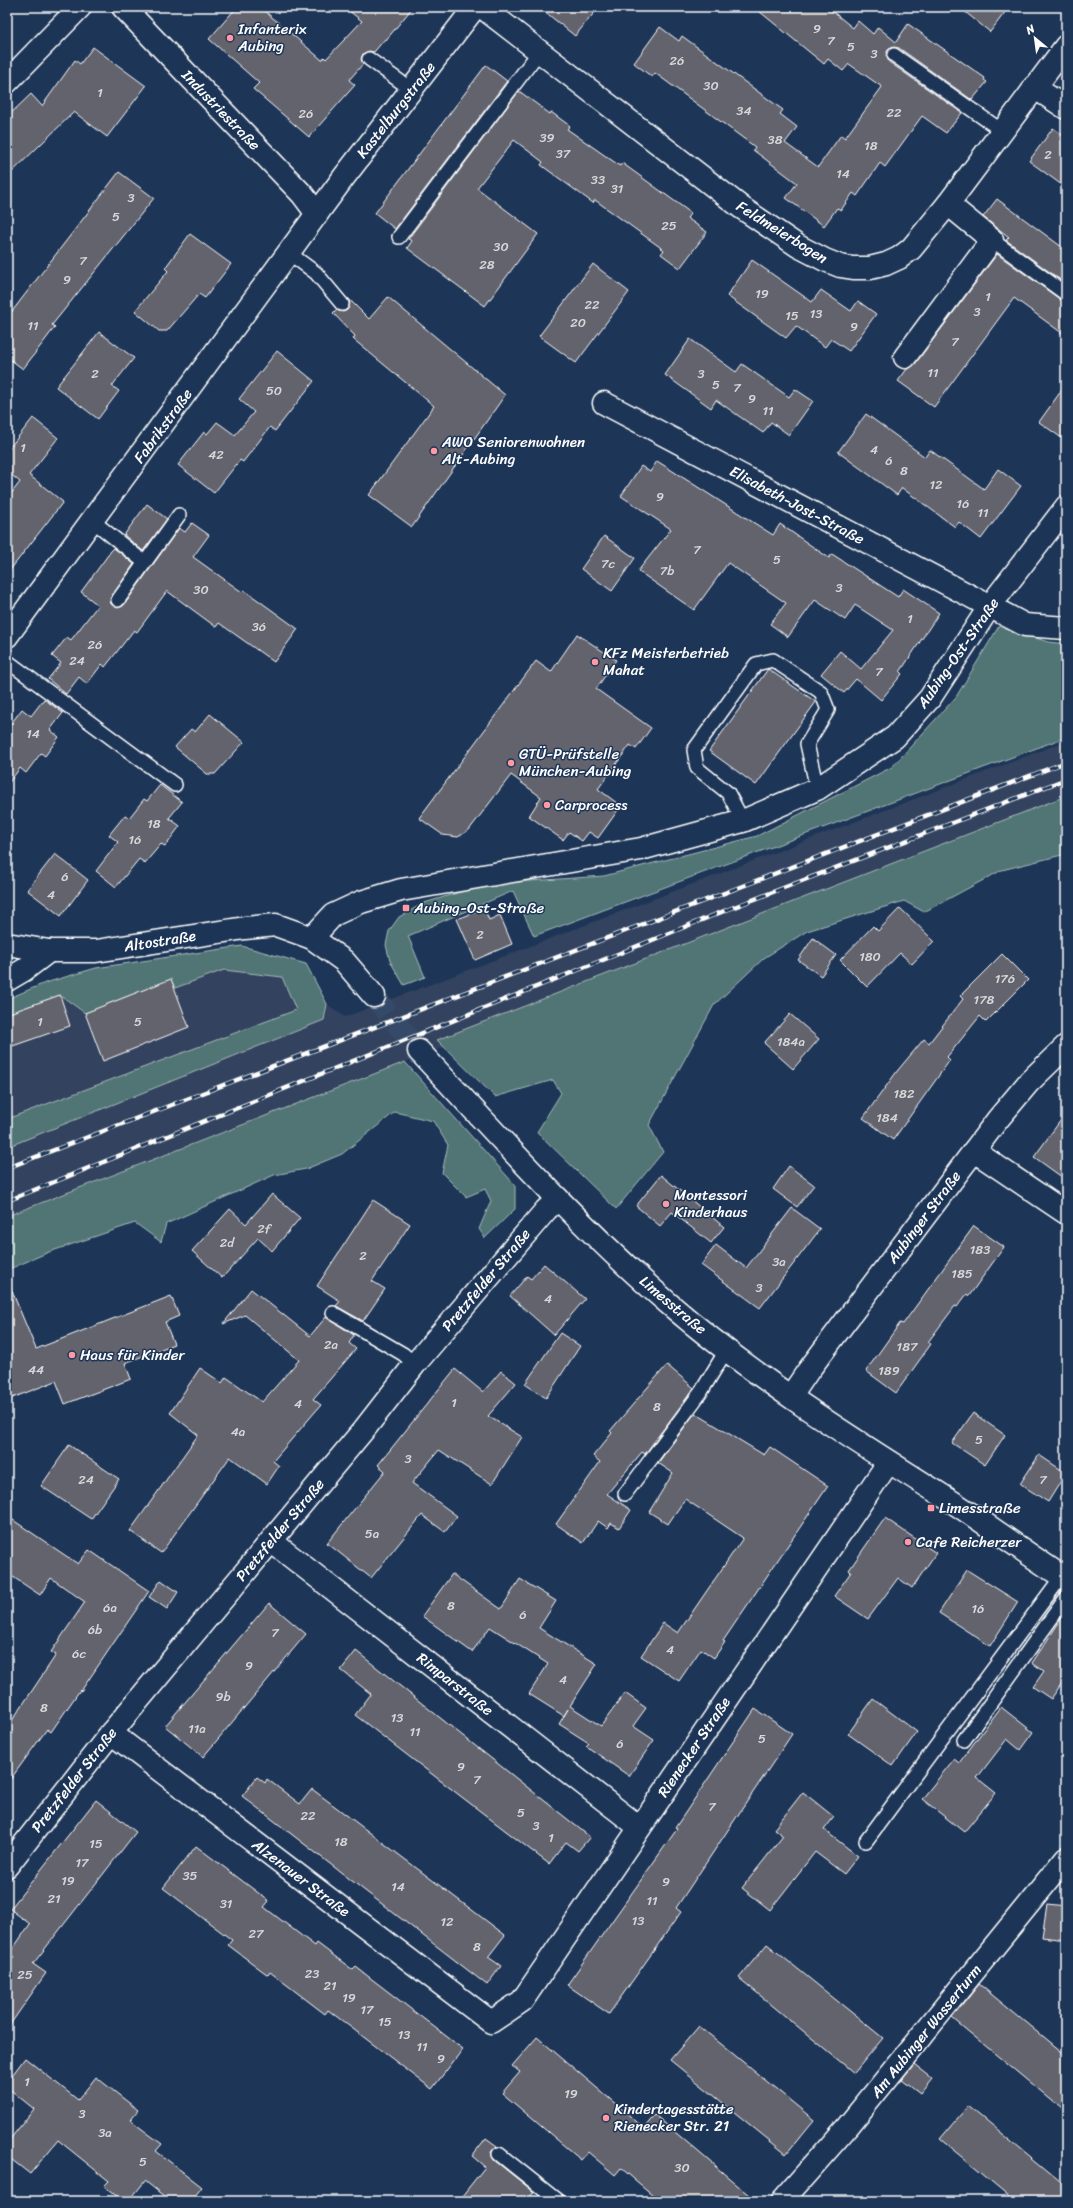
<svg xmlns="http://www.w3.org/2000/svg" width="1073" height="2208" font-family="Sriracha,sans-serif">
  <rect width="100%" height="100%" fill="#1d3557"/>
  <filter id="ink" filterUnits="userSpaceOnUse"><feTurbulence type="fractalNoise" baseFrequency=".025" numOctaves="2"/><feDisplacementMap in="SourceGraphic" scale="8" xChannelSelector="R" yChannelSelector="G"/><feConvolveMatrix kernelMatrix="1 2 1 2 8 2 1 2 1" color-interpolation-filters="sRGB"/></filter>
  <g filter="url(#ink)">
    <polygon fill="#32435e" points="1066,741 1066,807 7,1216 7,1002 241,948 295,972 327,1004 345,1017"/>
    <g fill="#517475" stroke="#a8baba">
      <polygon points="999,626 1048,642 1066,644 1066,737 534,936 513,891 408,936 425,977 404,985 390,961 386,945 389,931 399,917 424,903 477,887 515,882 604,876 757,836 892,767 956,697"/>
      <polygon points="1066,796 1066,854 1002,870 924,912 904,901 807,931 764,958 714,1005 649,1125 663,1152 616,1209 537,1132 561,1093 553,1080 495,1097 437,1040"/>
      <polygon points="242,946 306,964 327,1004 324,1020 7,1147 7,1119 296,1010 282,977 224,970 175,988 171,980 85,1013 60,995 7,1014 7,999 45,983 96,968"/>
      <polygon points="405,1062 515,1185 515,1209 485,1238 479,1229 491,1201 485,1189 466,1197 442,1173 448,1145 433,1121 395,1112 342,1154 306,1169 274,1175 166,1224 161,1242 135,1223 49,1252 7,1270 7,1216"/>
    </g>
    <g fill="#64636e" stroke="#fff">
      <polygon points="237,7 260,7 322,60 324,57 326,59 362,21 344,7 413,7 386,40 385,39 374,52 369,51 363,54 361,59 363,64 349,80 355,85 309,137 253,89 259,83 209,39"/>
      <polygon points="539,7 599,7 575,36"/>
      <polygon points="754,7 827,7 853,28 858,21 873,34 878,27 896,42 908,24 985,78 984,80 987,82 972,100 899,48 894,47 888,50 886,55 889,62 962,113 946,133 922,116 885,167 880,163 857,196 853,193 841,210 837,208 824,226 786,198 797,183 753,150 755,147 655,73 652,77 634,63 660,27 679,41 682,36 783,110 780,114 797,127 785,143 818,167 841,135 845,138 882,87 849,64 843,71 828,59 824,64"/>
      <polygon points="959,7 1009,7 990,32"/>
      <polygon points="93,47 146,86 107,137 74,112 7,177 7,117 31,94 42,106 75,60 80,64"/>
      <polygon points="486,65 507,81 395,229 375,213"/>
      <polygon points="519,91 550,114 551,112 570,126 567,129 620,166 622,163 691,213 687,218 707,232 680,268 661,254 664,250 595,200 593,203 541,165 543,162 514,140 477,188 538,234 485,306 407,248 412,241 408,239"/>
      <polygon points="1053,128 1066,137 1066,188 1029,161"/>
      <polygon points="119,172 154,198 52,325 55,327 23,369 7,357 7,318"/>
      <polygon points="997,199 1066,250 1066,284 1006,240 1009,237 983,217"/>
      <polygon points="190,234 231,264 205,298 199,294 167,331 159,331 135,311 168,271 165,268"/>
      <polygon points="997,254 1061,300 1066,302 1066,336 1014,298 934,407 898,381 907,369 915,364"/>
      <polygon points="752,260 812,302 821,290 851,311 858,301 876,314 849,351 831,339 825,347 796,326 786,338 727,296"/>
      <polygon points="593,264 629,292 576,363 539,336"/>
      <polygon points="388,297 505,395 412,527 369,495 434,406 353,339 355,336 333,313 336,310 343,312 347,310 350,303 348,298 369,319"/>
      <polygon points="99,332 134,358 112,386 119,391 98,419 56,387"/>
      <polygon points="690,339 736,372 742,364 789,397 795,389 813,401 789,435 771,422 763,433 716,400 711,408 665,375"/>
      <polygon points="277,351 314,381 275,431 270,427 243,462 240,460 214,493 178,465 204,432 207,434 217,422 235,435 254,412 239,399"/>
      <polygon points="1066,384 1066,441 1039,422"/>
      <polygon points="866,414 925,457 930,450 984,489 998,469 1021,486 981,539 959,522 955,527 902,488 897,495 838,452"/>
      <polygon points="33,418 58,438 29,475 63,502 7,574 7,499 20,482 7,471 7,451"/>
      <polygon points="657,461 773,535 780,524 829,558 832,554 898,597 903,589 939,613 900,672 902,674 881,700 856,679 844,693 821,674 840,651 861,669 893,630 855,605 845,620 815,600 788,637 770,624 786,603 728,563 694,610 638,571 671,529 621,496 641,466 650,472"/>
      <polygon points="147,504 167,519 143,551 124,535"/>
      <polygon points="192,523 209,535 193,557 242,592 244,590 298,629 274,662 219,623 216,627 167,591 137,632 134,630 105,667 102,664 87,684 79,677 66,694 48,679 61,663 52,656 67,637 71,640 98,605 81,592 111,551 114,548 134,564 110,599 111,604 118,608 124,605 179,528 185,532"/>
      <polygon points="604,536 635,558 612,591 581,569"/>
      <polygon points="577,634 616,660 596,689 651,728 636,749 630,745 598,789 621,806 598,838 589,832 582,841 569,832 563,840 529,816 541,797 511,775 469,830 458,837 443,835 419,818 536,661 551,672"/>
      <polygon points="768,669 816,702 756,785 709,751"/>
      <polygon points="44,699 63,713 50,730 59,737 45,756 41,753 26,773 20,768 7,785 7,729 22,709 31,716"/>
      <polygon points="210,714 244,742 215,774 207,774 175,747 191,729 195,732"/>
      <polygon points="160,785 182,802 169,818 180,826 165,846 161,844 145,863 139,859 116,887 96,871 118,842 109,835 125,815 129,818 144,799 147,801"/>
      <polygon points="55,854 88,880 61,916 27,890"/>
      <polygon points="484,908 489,920 500,915 512,944 475,960 457,919"/>
      <polygon points="900,908 934,941 912,964 900,953 867,987 840,960 873,926 878,931"/>
      <polygon points="813,938 836,955 821,976 798,960"/>
      <polygon points="1002,954 1028,980 986,1022 980,1016 947,1057 950,1060 893,1140 863,1118 898,1070 924,1039 929,1043 963,999 960,996"/>
      <polygon points="171,979 189,1027 103,1061 85,1013"/>
      <polygon points="60,995 70,1026 7,1048 7,1014"/>
      <polygon points="790,1014 819,1039 793,1069 764,1043"/>
      <polygon points="1066,1113 1066,1180 1034,1157"/>
      <polygon points="789,1166 814,1185 797,1207 773,1189"/>
      <polygon points="661,1175 724,1227 711,1243 672,1212 660,1226 636,1206"/>
      <polygon points="272,1194 300,1218 272,1251 258,1238 222,1278 192,1251 230,1209 246,1224"/>
      <polygon points="373,1200 410,1224 372,1281 385,1289 363,1321 336,1306 340,1301 317,1286"/>
      <polygon points="792,1208 820,1229 760,1308 701,1265 716,1245 746,1268"/>
      <polygon points="974,1226 1004,1247 969,1296 967,1294 957,1307 955,1306 928,1342 931,1344 896,1393 866,1371 900,1323 903,1324"/>
      <polygon points="544,1264 585,1299 554,1335 510,1296 527,1276 531,1279"/>
      <polygon points="7,1279 36,1349 171,1296 179,1316 165,1322 174,1344 125,1363 131,1379 65,1404 56,1381 7,1400"/>
      <polygon points="251,1289 310,1336 326,1317 354,1335 349,1343 356,1349 313,1399 321,1405 273,1461 279,1466 267,1484 230,1457 161,1553 130,1531 198,1435 170,1413 200,1368 222,1383 226,1377 262,1402 299,1360 245,1315 223,1324"/>
      <polygon points="560,1333 580,1346 546,1398 525,1384"/>
      <polygon points="667,1365 694,1388 645,1454 642,1452 607,1494 631,1510 619,1528 611,1523 608,1528 598,1521 583,1543 556,1524 600,1462 593,1456 612,1433 610,1431"/>
      <polygon points="455,1369 483,1392 501,1371 516,1383 488,1416 522,1437 492,1484 439,1450 412,1483 457,1516 445,1532 422,1515 371,1578 327,1543 385,1471 378,1465"/>
      <polygon points="695,1413 764,1455 770,1447 828,1486 723,1641 725,1642 714,1658 701,1649 679,1681 641,1656 663,1623 678,1633 743,1538 685,1499 668,1524 649,1512 673,1473 658,1463"/>
      <polygon points="973,1413 1005,1435 985,1465 952,1443"/>
      <polygon points="69,1445 119,1479 91,1519 41,1486"/>
      <polygon points="1039,1455 1066,1473 1048,1502 1020,1484"/>
      <polygon points="7,1516 78,1564 89,1550 149,1591 81,1691 80,1690 51,1732 47,1729 7,1784 7,1728 56,1655 51,1652 85,1602 51,1578 40,1595 7,1573"/>
      <polygon points="885,1518 936,1553 912,1588 898,1578 868,1619 834,1596 851,1572 849,1570"/>
      <polygon points="967,1570 1018,1602 990,1646 939,1613"/>
      <polygon points="452,1574 501,1609 520,1579 556,1601 539,1628 597,1664 570,1706 601,1726 625,1693 646,1708 633,1726 654,1740 629,1776 586,1746 589,1743 559,1724 568,1709 564,1716 529,1694 548,1664 490,1627 472,1652 422,1616"/>
      <polygon points="161,1580 178,1592 167,1609 149,1597"/>
      <polygon points="269,1603 306,1634 203,1757 165,1726"/>
      <polygon points="1066,1612 1066,1685 1062,1683 1051,1699 1033,1687 1044,1671 1032,1663"/>
      <polygon points="356,1651 590,1837 578,1851 566,1842 549,1864 355,1715 371,1694 341,1670"/>
      <polygon points="873,1699 917,1732 893,1766 848,1734"/>
      <polygon points="1001,1707 1033,1732 1020,1750 1007,1739 977,1778 996,1793 964,1832 922,1799 954,1759 959,1763"/>
      <polygon points="755,1709 792,1734 676,1908 681,1912 609,2014 567,1985 677,1829 675,1828"/>
      <polygon points="257,1777 265,1783 267,1779 300,1804 312,1789 505,1935 488,1957 501,1966 487,1985 242,1796"/>
      <polygon points="803,1792 834,1817 824,1830 858,1856 844,1874 815,1852 770,1910 742,1888 783,1836 774,1829"/>
      <polygon points="96,1800 136,1832 33,1964 46,1973 7,2029 7,1967 14,1956 10,1953 30,1924 10,1909"/>
      <polygon points="196,1846 269,1901 264,1907 315,1946 317,1943 353,1970 356,1967 463,2049 432,2089 328,2010 325,2014 270,1972 268,1975 228,1945 232,1940 163,1888"/>
      <polygon points="1047,1904 1066,1906 1066,1940 1042,1937"/>
      <polygon points="767,1944 883,2038 854,2073 739,1978"/>
      <polygon points="979,1984 1066,2056 1066,2113 952,2018"/>
      <polygon points="699,2026 814,2120 786,2154 670,2060"/>
      <polygon points="537,2037 644,2128 655,2115 756,2201 660,2201 621,2168 615,2175 588,2152 581,2160 502,2093 520,2072 512,2066"/>
      <polygon points="25,2058 78,2100 96,2077 138,2110 130,2120 162,2144 156,2151 202,2187 191,2201 170,2201 145,2181 129,2201 123,2201 104,2186 109,2181 58,2140 30,2174 7,2156 7,2143 34,2109 7,2087 7,2082"/>
      <polygon points="914,2064 932,2078 920,2093 902,2079"/>
      <polygon points="968,2106 1066,2187 1066,2201 1015,2201 940,2139"/>
      <polygon points="486,2138 497,2146 491,2152 494,2160 534,2192 527,2201 458,2201 485,2167 472,2156"/>
    </g>
    <g fill="none" stroke-linecap="round" stroke-linejoin="round">
      <polyline stroke="#344968" stroke-width="22" stroke-dasharray="22 11" stroke-linecap="butt" points="374,996 419,1051"/>
      <defs>
        <g id="lane">
          <polyline points="894,55 1002,131"/>
          <polyline points="369,59 412,90"/>
          <polyline points="399,237 539,52"/>
          <polyline points="992,240 1066,294"/>
          <polyline points="289,253 316,273 342,304"/>
          <polyline points="93,521 144,562"/>
          <polyline points="118,600 179,515"/>
          <polyline points="7,661 175,785"/>
          <polyline points="743,821 728,793 697,768 694,750 756,664 773,660 821,692 828,710 807,744 817,789"/>
          <polyline points="333,1313 403,1354 415,1364"/>
          <polyline points="625,1494 701,1392 727,1349"/>
          <polyline points="964,1740 1066,1598"/>
          <polyline points="866,1841 1062,1576"/>
          <polyline points="499,2154 558,2201"/>
        </g>
        <g id="street">
          <polyline points="123,7 302,194 317,214"/>
          <polyline points="482,7 742,208 798,246 825,260 840,266 853,268 870,268 886,264 899,258 911,249 948,204 1066,46"/>
          <polyline points="7,82 80,7"/>
          <polyline points="1034,87 1066,108"/>
          <polyline points="905,357 992,240 948,204"/>
          <polyline points="604,403 1025,625 1066,628"/>
          <polyline points="7,636 344,177 475,7"/>
          <polyline points="312,938 333,915 361,902 401,890 641,849 743,821 817,789 895,737 930,698 990,606 1066,507"/>
          <polyline points="7,980 24,970 49,951"/>
          <polyline points="974,1151 1066,1213"/>
          <polyline points="271,1541 639,1827"/>
          <polyline points="111,1733 491,2022 522,2001 888,1463"/>
          <polyline points="7,1866 111,1733 366,1427 415,1364 546,1210 558,1199"/>
          <polyline points="782,2201 848,2126 1066,1858"/>
        </g>
        <g id="secondary">
          <polyline points="7,944 49,951 96,951 245,928 276,925 312,938 344,961 374,996"/>
          <path d="M419 1051C500 1138 579 1226 668 1303 755 1378 854 1440 951 1501 990 1526 1027 1554 1066 1579"/>
          <polyline points="791,1396 808,1371 998,1119 1029,1082 1066,1046"/>
        </g>
      </defs>
      <use href="#lane" stroke="#fff" stroke-width="16"/>
      <use href="#street" stroke="#fff" stroke-width="25"/>
      <use href="#secondary" stroke="#fff" stroke-width="25"/>
      <use href="#lane" stroke="#1d3557" stroke-width="13"/>
      <use href="#street" stroke="#1d3557" stroke-width="22"/>
      <use href="#secondary" stroke="#1d3557" stroke-width="22"/>
      <defs>
        <g id="rail">
          <polyline points="7,1168 1066,762"/>
          <polyline points="7,1201 729,909 1066,779"/>
        </g>
      </defs>
      <use href="#rail" stroke="#fff" stroke-width="4.5"/>
      <use href="#rail" stroke="#1d3557" stroke-width="3" stroke-dasharray="9" stroke-linecap="butt"/>
    </g>
  </g>
  <g fill="#ff9aa2" stroke="#1d3557" stroke-width="1.5">
    <circle cx="230" cy="38" r="4"/>
    <circle cx="434" cy="451" r="4"/>
    <circle cx="595" cy="662" r="4"/>
    <circle cx="511" cy="763" r="4"/>
    <circle cx="547" cy="805" r="4"/>
    <rect x="402" y="904" width="8" height="8" rx="2"/>
    <circle cx="666" cy="1204" r="4"/>
    <circle cx="72" cy="1355" r="4"/>
    <rect x="927" y="1504" width="8" height="8" rx="2"/>
    <circle cx="908" cy="1542" r="4"/>
    <circle cx="606" cy="2118" r="4"/>
  </g>
  <g text-anchor="middle" stroke-width="3" stroke-linejoin="round" paint-order="stroke">
    <g font-size="13" fill="#d8d8db">
      <text x="817" y="33">9</text>
      <text x="831" y="45">7</text>
      <text x="851" y="51">5</text>
      <text x="874" y="58">3</text>
      <text x="677" y="65">26</text>
      <text x="711" y="90">30</text>
      <text x="100" y="97">1</text>
      <text x="744" y="115">34</text>
      <text x="894" y="117">22</text>
      <text x="306" y="118">26</text>
      <text x="547" y="142">39</text>
      <text x="775" y="144">38</text>
      <text x="871" y="150">18</text>
      <text x="563" y="158">37</text>
      <text x="1048" y="159">2</text>
      <text x="843" y="178">14</text>
      <text x="598" y="184">33</text>
      <text x="617" y="193">31</text>
      <text x="131" y="202">3</text>
      <text x="116" y="221">5</text>
      <text x="669" y="230">25</text>
      <text x="501" y="251">30</text>
      <text x="83" y="265">7</text>
      <text x="487" y="269">28</text>
      <text x="67" y="284">9</text>
      <text x="762" y="298">19</text>
      <text x="988" y="301">1</text>
      <text x="592" y="309">22</text>
      <text x="977" y="316">3</text>
      <text x="816" y="318">13</text>
      <text x="792" y="320">15</text>
      <text x="578" y="327">20</text>
      <text x="33" y="330">11</text>
      <text x="854" y="331">9</text>
      <text x="955" y="346">7</text>
      <text x="933" y="377">11</text>
      <text x="95" y="378">2</text>
      <text x="701" y="378">3</text>
      <text x="716" y="389">5</text>
      <text x="737" y="392">7</text>
      <text x="274" y="395">50</text>
      <text x="752" y="403">9</text>
      <text x="768" y="415">11</text>
      <text x="23" y="452">1</text>
      <text x="874" y="454">4</text>
      <text x="216" y="459">42</text>
      <text x="889" y="465">6</text>
      <text x="904" y="475">8</text>
      <text x="936" y="489">12</text>
      <text x="660" y="501">9</text>
      <text x="963" y="508">16</text>
      <text x="983" y="517">11</text>
      <text x="697" y="554">7</text>
      <text x="777" y="564">5</text>
      <text x="608" y="568">7c</text>
      <text x="667" y="575">7b</text>
      <text x="839" y="592">3</text>
      <text x="201" y="594">30</text>
      <text x="910" y="623">1</text>
      <text x="259" y="631">36</text>
      <text x="95" y="649">26</text>
      <text x="77" y="665">24</text>
      <text x="879" y="676">7</text>
      <text x="33" y="738">14</text>
      <text x="154" y="828">18</text>
      <text x="135" y="844">16</text>
      <text x="65" y="881">6</text>
      <text x="51" y="899">4</text>
      <text x="480" y="939">2</text>
      <text x="870" y="961">180</text>
      <text x="1005" y="983">176</text>
      <text x="984" y="1004">178</text>
      <text x="40" y="1026">1</text>
      <text x="138" y="1026">5</text>
      <text x="791" y="1046">184a</text>
      <text x="904" y="1098">182</text>
      <text x="887" y="1122">184</text>
      <text x="264" y="1233">2f</text>
      <text x="227" y="1247">2d</text>
      <text x="980" y="1254">183</text>
      <text x="363" y="1260">2</text>
      <text x="779" y="1266">3a</text>
      <text x="962" y="1278">185</text>
      <text x="759" y="1292">3</text>
      <text x="548" y="1303">4</text>
      <text x="331" y="1349">2a</text>
      <text x="907" y="1351">187</text>
      <text x="36" y="1374">44</text>
      <text x="889" y="1375">189</text>
      <text x="454" y="1407">1</text>
      <text x="298" y="1408">4</text>
      <text x="657" y="1411">8</text>
      <text x="238" y="1436">4a</text>
      <text x="979" y="1444">5</text>
      <text x="408" y="1463">3</text>
      <text x="86" y="1484">24</text>
      <text x="1043" y="1484">7</text>
      <text x="372" y="1538">5a</text>
      <text x="451" y="1610">8</text>
      <text x="110" y="1612">6a</text>
      <text x="978" y="1613">16</text>
      <text x="523" y="1619">6</text>
      <text x="95" y="1634">6b</text>
      <text x="275" y="1637">7</text>
      <text x="670" y="1654">4</text>
      <text x="79" y="1658">6c</text>
      <text x="249" y="1670">9</text>
      <text x="563" y="1684">4</text>
      <text x="223" y="1701">9b</text>
      <text x="44" y="1712">8</text>
      <text x="397" y="1722">13</text>
      <text x="197" y="1733">11a</text>
      <text x="415" y="1736">11</text>
      <text x="762" y="1743">5</text>
      <text x="620" y="1748">6</text>
      <text x="461" y="1771">9</text>
      <text x="477" y="1784">7</text>
      <text x="712" y="1811">7</text>
      <text x="521" y="1817">5</text>
      <text x="308" y="1820">22</text>
      <text x="536" y="1830">3</text>
      <text x="551" y="1842">1</text>
      <text x="341" y="1846">18</text>
      <text x="96" y="1848">15</text>
      <text x="82" y="1867">17</text>
      <text x="190" y="1880">35</text>
      <text x="68" y="1885">19</text>
      <text x="666" y="1886">9</text>
      <text x="398" y="1891">14</text>
      <text x="54" y="1903">21</text>
      <text x="652" y="1905">11</text>
      <text x="226" y="1908">31</text>
      <text x="638" y="1925">13</text>
      <text x="447" y="1926">12</text>
      <text x="256" y="1938">27</text>
      <text x="477" y="1951">8</text>
      <text x="312" y="1978">23</text>
      <text x="25" y="1979">25</text>
      <text x="330" y="1990">21</text>
      <text x="349" y="2002">19</text>
      <text x="367" y="2014">17</text>
      <text x="385" y="2026">15</text>
      <text x="404" y="2039">13</text>
      <text x="422" y="2051">11</text>
      <text x="441" y="2063">9</text>
      <text x="27" y="2086">1</text>
      <text x="571" y="2098">19</text>
      <text x="82" y="2118">3</text>
      <text x="105" y="2137">3a</text>
      <text x="143" y="2166">5</text>
      <text x="682" y="2172">30</text>
    </g>
    <g font-size="15" fill="#fff" stroke="#1d3557" text-anchor="start">
      <text x="238" y="34">Infanterix<tspan x="238" dy="17">Aubing</tspan></text>
      <text x="442" y="447">AWO Seniorenwohnen<tspan x="442" dy="17">Alt-Aubing</tspan></text>
      <text x="603" y="658">KFz Meisterbetrieb<tspan x="603" dy="17">Mahat</tspan></text>
      <text x="519" y="759">GTÜ-Prüfstelle<tspan x="519" dy="17">München-Aubing</tspan></text>
      <text x="555" y="810">Carprocess</text>
      <text x="414" y="913">Aubing-Ost-Straße</text>
      <text x="674" y="1200">Montessori<tspan x="674" dy="17">Kinderhaus</tspan></text>
      <text x="80" y="1360">Haus für Kinder</text>
      <text x="939" y="1513">Limesstraße</text>
      <text x="916" y="1547">Cafe Reicherzer</text>
      <text x="614" y="2114">Kindertagesstätte<tspan x="614" dy="17">Rienecker Str. 21</tspan></text>
    </g>
    <g font-size="15" fill="#fff" stroke="#1d3557">
      <text transform="translate(221 110) rotate(46)" y="5">Industriestraße</text>
      <text transform="translate(396 110) rotate(-52)" y="5">Kastelburgstraße</text>
      <text transform="translate(782 232) rotate(32)" y="5">Feldmeierbogen</text>
      <text transform="translate(163 426) rotate(-54)" y="5">Fabrikstraße</text>
      <text transform="translate(797 505) rotate(28)" y="5">Elisabeth-Jost-Straße</text>
      <text transform="translate(958 653) rotate(-55)" y="5">Aubing-Ost-Straße</text>
      <text transform="translate(160 941) rotate(-9)" y="5">Altostraße</text>
      <text transform="translate(924 1217) rotate(-53)" y="5">Aubinger Straße</text>
      <text transform="translate(486 1280) rotate(-50)" y="5">Pretzfelder Straße</text>
      <text transform="translate(673 1305) rotate(40)" y="5">Limesstraße</text>
      <text transform="translate(280 1530) rotate(-50)" y="5">Pretzfelder Straße</text>
      <text transform="translate(455 1684) rotate(38)" y="5">Rimparstraße</text>
      <text transform="translate(694 1747) rotate(-56)" y="5">Rienecker Straße</text>
      <text transform="translate(74 1780) rotate(-52)" y="5">Pretzfelder Straße</text>
      <text transform="translate(301 1878) rotate(37)" y="5">Alzenauer Straße</text>
      <text transform="translate(926 2031) rotate(-51)" y="5">Am Aubinger Wasserturm</text>
    </g>
  </g>
  <rect width="1073" height="2208" fill="none" stroke="#1d3557" stroke-width="24"/>
  <rect x="12" y="12" width="1049" height="2184" fill="none" stroke="#fff" stroke-width="1.5" filter="url(#ink)"/>
  <g transform="translate(1035 38) rotate(331)" stroke="#1d3557" stroke-width="3" paint-order="stroke">
  <path d="M0-3L7 15L0 10L-7 15Z" fill="#ffffff"/>
  <text y="-6" font-size="11" font-weight="bold" text-anchor="middle" fill="#ffffff">N</text>
  </g>
</svg>
